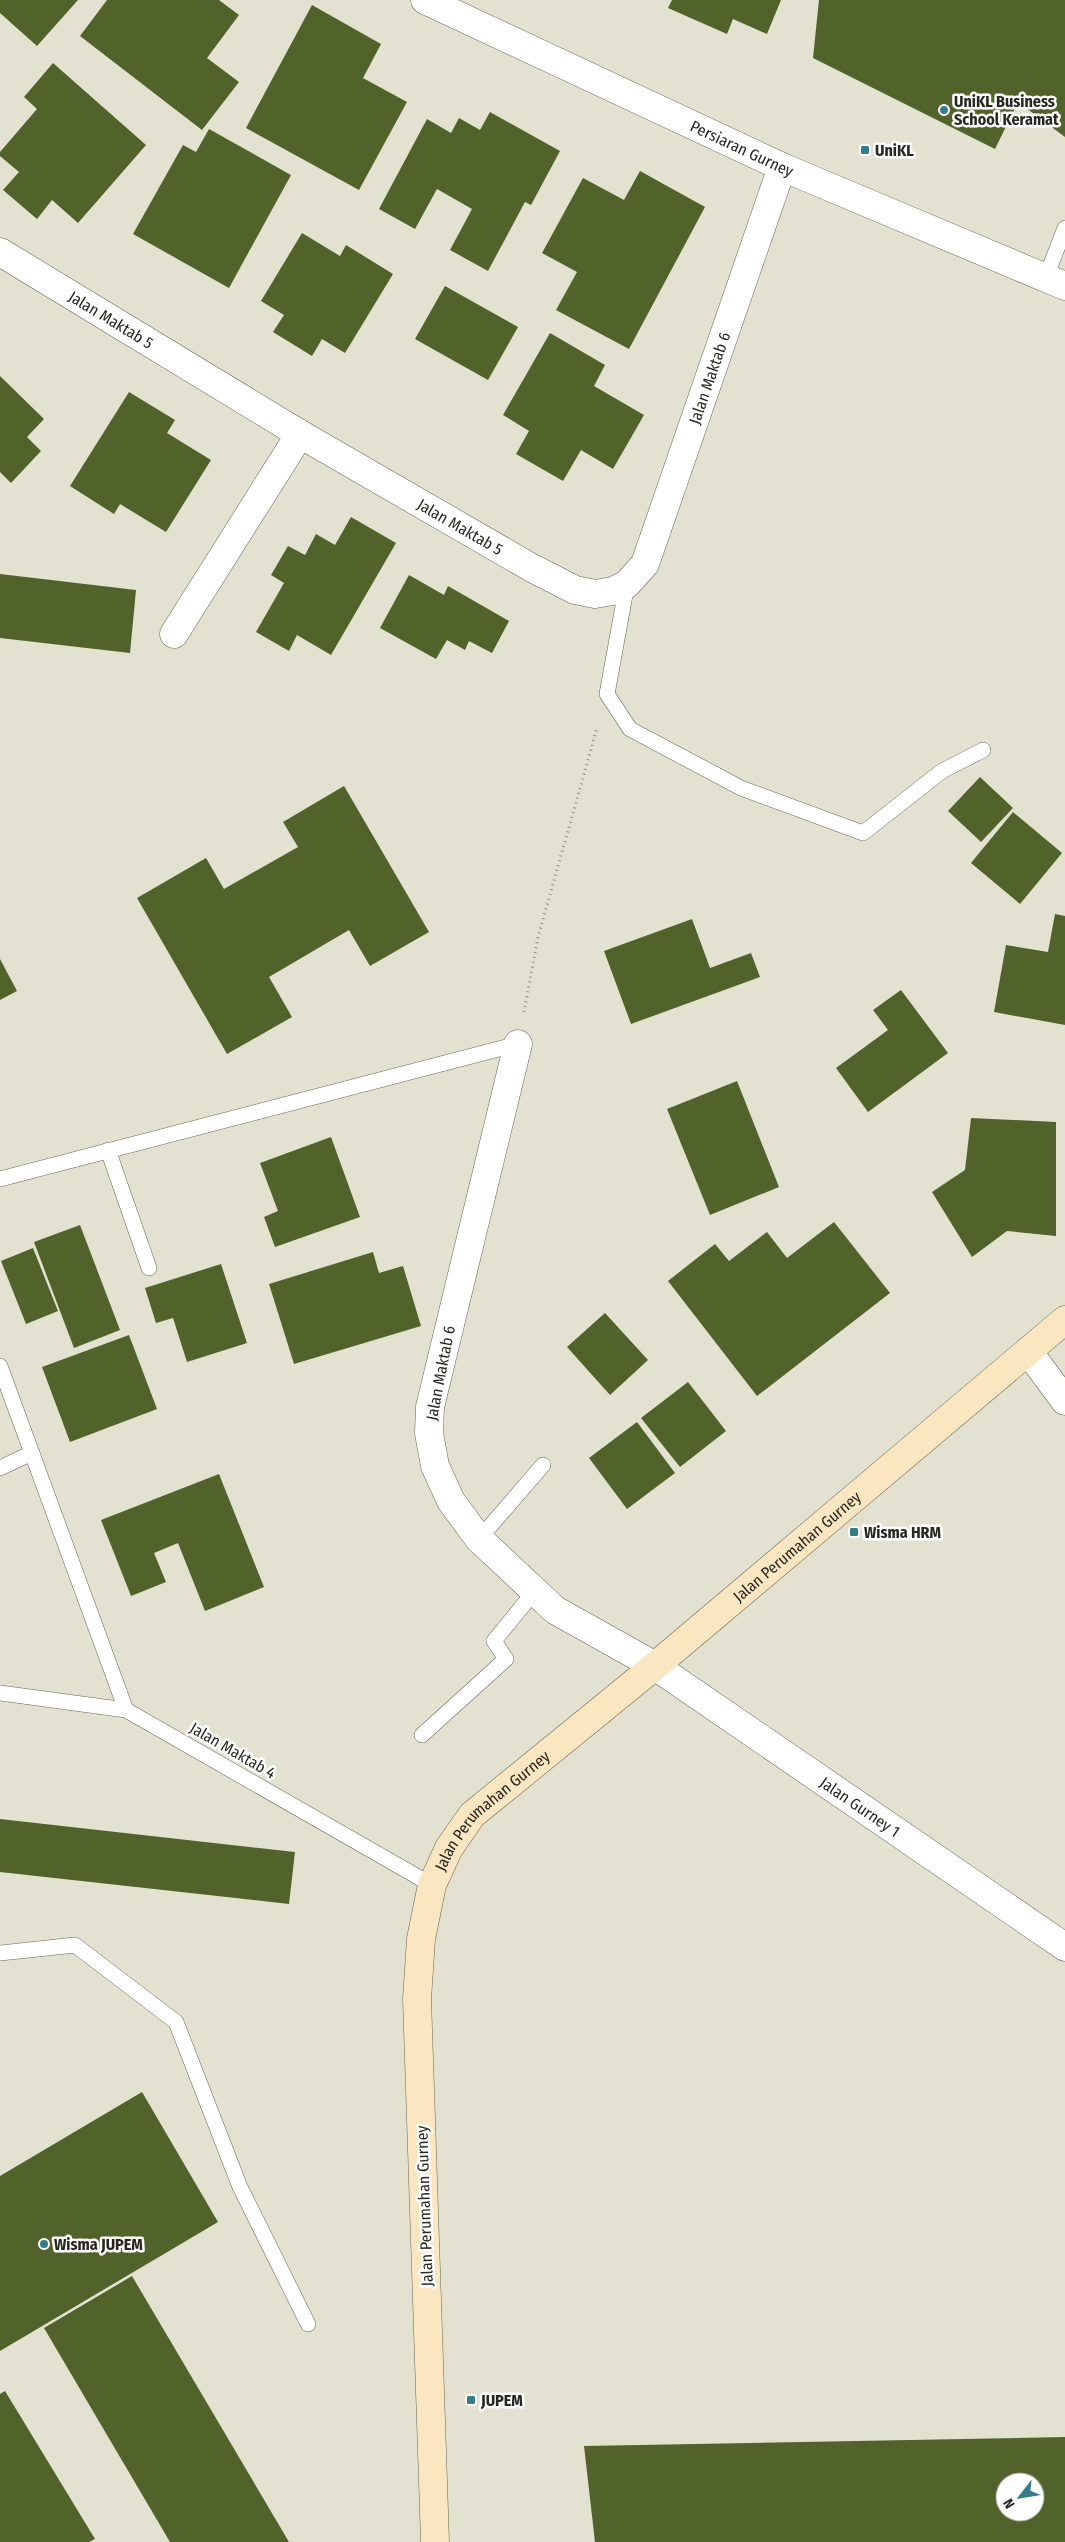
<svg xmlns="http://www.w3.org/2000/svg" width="1065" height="2542" font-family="'Fira Sans Condensed',sans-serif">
  <rect width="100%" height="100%" fill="#e3e1cf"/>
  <g fill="#52622b" fill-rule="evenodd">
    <polygon points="0,0 78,0 37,46 0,13"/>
    <polygon points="107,0 219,0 239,15 207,58 239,82 202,130 80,36"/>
    <polygon points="672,0 781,0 767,34 733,19 727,34 668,8"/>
    <polygon points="819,0 1065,0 1065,137 1018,102 995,149 813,58"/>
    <polygon points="312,5 381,44 363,78 407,102 359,190 246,128"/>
    <polygon points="53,63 146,145 78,223 52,200 37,219 3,190 19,172 0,156 0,152 37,109 24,97"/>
    <polygon points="490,112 560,151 531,205 525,202 488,271 450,250 472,209 437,189 415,229 379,209 427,119 451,133 459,118 480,130"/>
    <polygon points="209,129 291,175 229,288 133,234 183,145 196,152"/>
    <polygon points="640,171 705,207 629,349 556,310 577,272 542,253 583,178 624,200"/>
    <polygon points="302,233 340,256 346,245 393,274 345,353 322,339 312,356 273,332 284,315 261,301"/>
    <polygon points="445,286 518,327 488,380 415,339"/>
    <polygon points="550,333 605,365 594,386 644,415 613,469 581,450 563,481 516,454 529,431 503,415"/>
    <polygon points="0,376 44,419 27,437 41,451 11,483 0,472"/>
    <polygon points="129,392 175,420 167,433 211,460 166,532 120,504 114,514 70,486"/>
    <polygon points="351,517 396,543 331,655 297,635 289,651 256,632 284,583 271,575 288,546 305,555 316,534 335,545"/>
    <polygon points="0,574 136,590 130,653 0,638"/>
    <polygon points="409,575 444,595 448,586 509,621 492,653 469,641 465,650 447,640 436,659 380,628"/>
    <polygon points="980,777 1013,808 981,842 948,811"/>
    <polygon points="344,786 429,932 370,966 349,930 269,977 292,1017 227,1054 137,898 206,858 224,889 298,847 283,822"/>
    <polygon points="1013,812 1062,853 1020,904 971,863"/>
    <polygon points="1055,914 1065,916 1065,1025 994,1012 1006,945 1048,952"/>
    <polygon points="692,919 710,968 751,953 760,977 631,1024 604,951"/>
    <polygon points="0,959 17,991 0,1000"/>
    <polygon points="901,990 948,1053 868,1112 836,1068 888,1030 873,1010"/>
    <polygon points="737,1081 779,1187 710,1215 667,1109"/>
    <polygon points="971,1118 1056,1122 1056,1236 1007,1231 972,1257 932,1192 965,1170"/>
    <polygon points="331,1137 360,1217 275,1247 264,1217 278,1211 260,1163"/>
    <polygon points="834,1222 890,1293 757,1396 668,1281 715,1244 729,1261 767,1232 787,1258"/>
    <polygon points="80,1225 120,1330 74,1348 34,1242"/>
    <polygon points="33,1248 58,1311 26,1324 1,1261"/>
    <polygon points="373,1252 379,1273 403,1266 421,1326 294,1364 269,1284"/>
    <polygon points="221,1264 247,1343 187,1362 173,1318 156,1323 145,1288"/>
    <polygon points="605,1313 648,1360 610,1395 567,1347"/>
    <polygon points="129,1335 157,1409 70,1442 42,1367"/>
    <polygon points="688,1382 726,1431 680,1467 641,1418"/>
    <polygon points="637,1422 675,1473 627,1509 589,1458"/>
    <polygon points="219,1474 264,1587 205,1611 178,1543 154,1553 166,1582 131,1596 101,1520"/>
    <polygon points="0,1819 295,1852 289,1904 0,1872"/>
    <polygon points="142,2092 218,2222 0,2351 0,2176"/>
    <polygon points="132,2276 289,2542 170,2542 44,2328"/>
    <polygon points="5,2391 95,2539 89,2542 0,2542 0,2394"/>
    <path d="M1065 2437V2542H595L584 2446ZM1005 2482H1035V2512H1005Z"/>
  </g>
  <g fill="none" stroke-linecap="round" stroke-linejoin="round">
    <defs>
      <g id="lane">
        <polyline points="1046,277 1065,228"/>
        <polyline points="627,584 607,694 630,729 741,788 863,833 942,771 983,750"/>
        <polyline points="108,1150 149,1268"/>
        <polyline points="0,1179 518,1044"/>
        <polyline points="0,1366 126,1710"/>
        <polyline points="0,1468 32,1453"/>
        <polyline points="479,1539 543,1465"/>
        <polyline points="0,1693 126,1710 432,1885"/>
        <polyline points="422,1735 506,1659 494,1641 534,1592"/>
        <polyline points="0,1953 75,1945 176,2022 240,2187 308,2324"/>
      </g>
      <g id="street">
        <path id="s1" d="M425 0 782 167 1065 286"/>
        <path id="s2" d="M0 252 300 434 532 568 575 590 595 594 613 591 627 584 645 564 782 167"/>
        <polyline points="174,634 300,434"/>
        <path id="s3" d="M518 1044 430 1407 429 1433 435 1466 451 1501 479 1539 555 1610 655 1666 1065 1947"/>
        <polyline points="1028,1351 1065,1401"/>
      </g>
      <g id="secondary">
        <path id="s4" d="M435 2542 417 1999 421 1939 432 1885 449 1848 472 1815 655 1666 1065 1320"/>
      </g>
    </defs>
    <use href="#lane" stroke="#686656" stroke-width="16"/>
    <use href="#street" stroke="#686656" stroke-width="29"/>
    <use href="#secondary" stroke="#686656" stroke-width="29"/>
    <polyline stroke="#8e8d80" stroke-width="3" stroke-dasharray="1 4" stroke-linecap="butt" points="524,1012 538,937 597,728"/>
    <use href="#lane" stroke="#fff" stroke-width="15"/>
    <use href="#street" stroke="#fff" stroke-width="28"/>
    <use href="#secondary" stroke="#fae7c1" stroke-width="28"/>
  </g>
  <g fill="#357c87" stroke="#fff" stroke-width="2">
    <circle cx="944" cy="110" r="5"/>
    <rect x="860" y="145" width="10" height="10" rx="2.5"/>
    <rect x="849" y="1527" width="10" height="10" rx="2.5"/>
    <circle cx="44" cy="2244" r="5"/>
    <rect x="466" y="2395" width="10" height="10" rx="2.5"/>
  </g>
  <g text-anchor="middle" stroke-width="5" stroke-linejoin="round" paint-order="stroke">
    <g font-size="16" font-weight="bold" fill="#272620" stroke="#fff" text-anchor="start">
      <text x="954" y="107">UniKL Business<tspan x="954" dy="18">School Keramat</tspan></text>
      <text x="875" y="156">UniKL</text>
      <text x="864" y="1538">Wisma HRM</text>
      <text x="54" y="2250">Wisma JUPEM</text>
      <text x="481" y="2406">JUPEM</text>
    </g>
    <g font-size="16" fill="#272620" stroke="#fff">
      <text dy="6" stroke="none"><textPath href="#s1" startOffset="350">Persiaran Gurney</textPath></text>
      <text dy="6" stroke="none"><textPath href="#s2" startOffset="130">Jalan Maktab 5</textPath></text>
      <text dy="6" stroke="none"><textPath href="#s2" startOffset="945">Jalan Maktab 6</textPath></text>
      <text dy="6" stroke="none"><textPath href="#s2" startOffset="536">Jalan Maktab 5</textPath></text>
      <text transform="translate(440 1373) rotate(-79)" y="6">Jalan Maktab 6</text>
      <text dy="6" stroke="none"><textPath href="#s4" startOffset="1161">Jalan Perumahan Gurney</textPath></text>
      <text transform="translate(233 1750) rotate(30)" y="6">Jalan Maktab 4</text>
      <text dy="6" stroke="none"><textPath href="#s3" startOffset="986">Jalan Gurney 1</textPath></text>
      <text dy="6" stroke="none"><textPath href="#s4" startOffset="756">Jalan Perumahan Gurney</textPath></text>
      <text transform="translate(424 2206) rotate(-92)" y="6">Jalan Perumahan Gurney</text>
    </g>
  </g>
  <g transform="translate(1020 2497) rotate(239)"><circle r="24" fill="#ffffff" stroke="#a9a8a6"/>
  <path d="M0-4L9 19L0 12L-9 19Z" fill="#357c87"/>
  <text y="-8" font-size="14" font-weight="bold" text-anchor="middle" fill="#272620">N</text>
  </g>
</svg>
